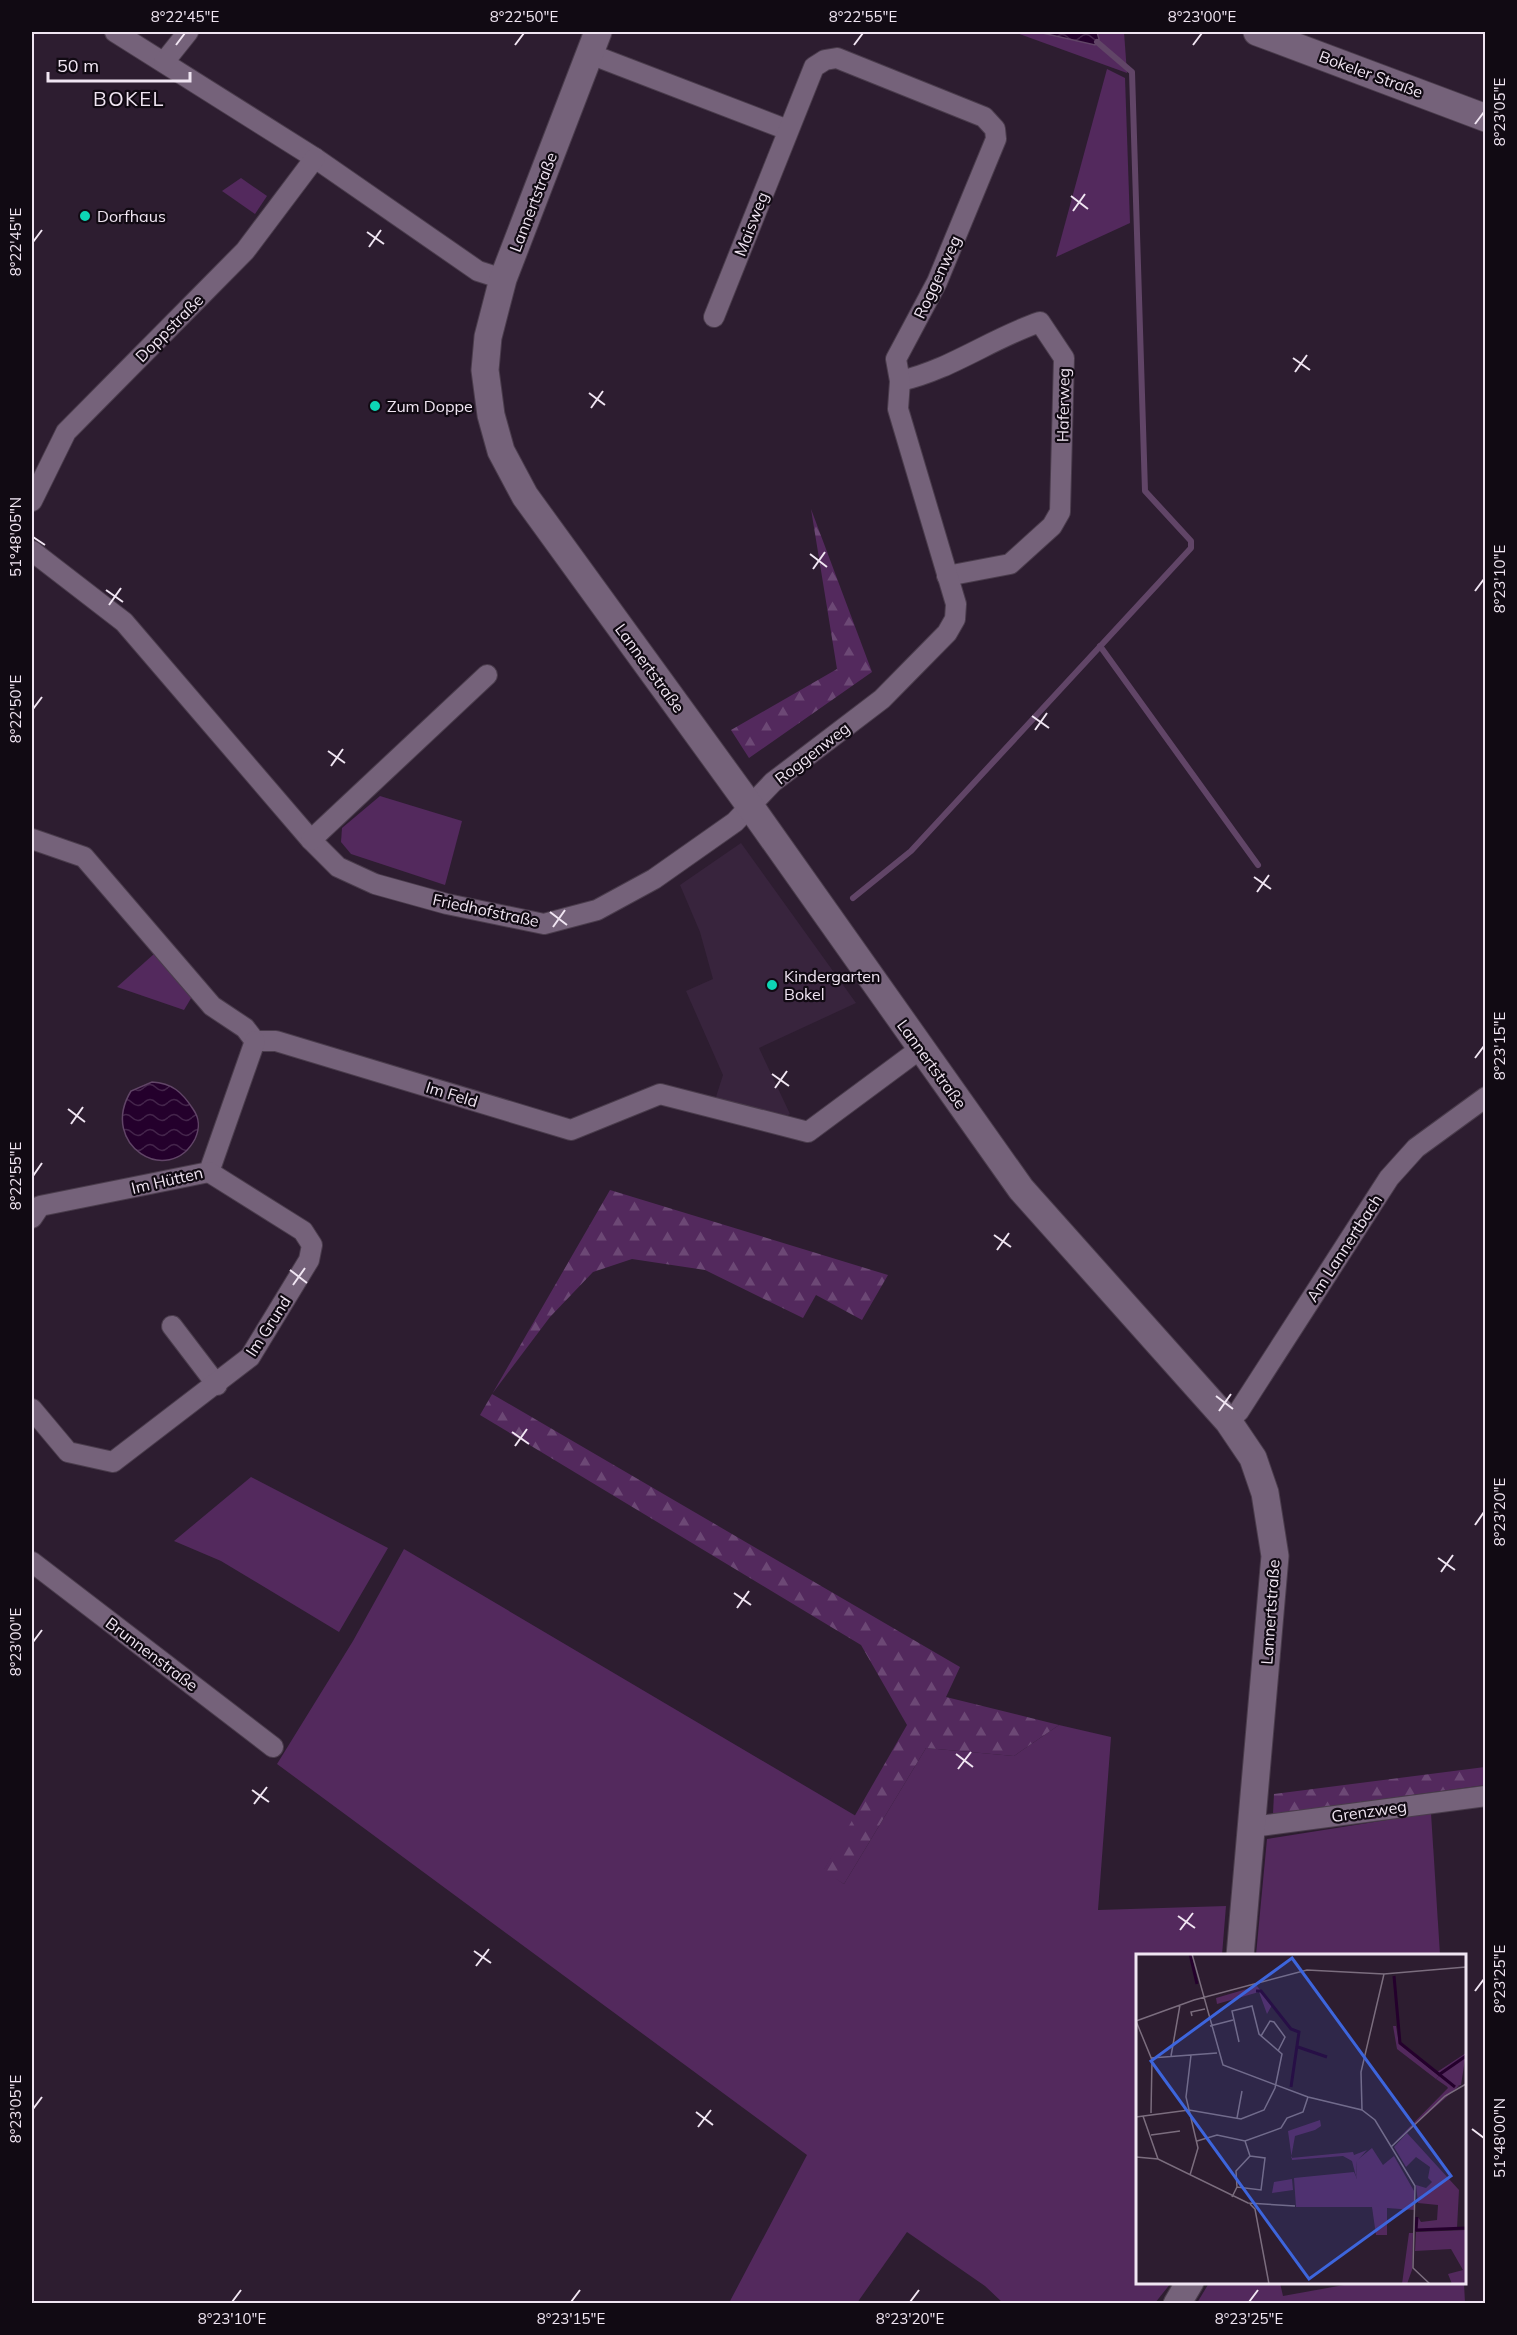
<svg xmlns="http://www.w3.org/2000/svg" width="1517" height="2335" font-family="Mulish,sans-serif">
  <defs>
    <pattern id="forest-firs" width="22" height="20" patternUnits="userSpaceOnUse" patternTransform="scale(1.5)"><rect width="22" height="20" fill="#53295d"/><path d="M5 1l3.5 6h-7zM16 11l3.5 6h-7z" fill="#6c4875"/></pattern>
    <pattern id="water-waves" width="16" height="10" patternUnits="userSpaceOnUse" patternTransform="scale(1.5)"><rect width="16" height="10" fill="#24002c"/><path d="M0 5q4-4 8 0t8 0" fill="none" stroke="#44254b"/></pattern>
  </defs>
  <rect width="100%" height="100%" fill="#2d1d30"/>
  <polygon fill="#38243d" points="741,843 856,1003 759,1048 790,1114 779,1120 715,1100 723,1075 686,991 713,979 700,932 680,885"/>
  <g fill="#53295d">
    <polygon points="1014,32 1124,32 1127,73"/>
    <polygon points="1107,69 1125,78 1130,223 1056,257"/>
    <polygon points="241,178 267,196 255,214 222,191"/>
    <polygon points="380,796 462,821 445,885 351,854 341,842 342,828"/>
    <polygon points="154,954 193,995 184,1010 117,987"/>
    <polygon points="251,1477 388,1548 339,1632 221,1561 174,1541"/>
    <polygon points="404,1549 856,1816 824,1870 844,1884 926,1748 1014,1756 1059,1725 1111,1737 1098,1910 1226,1906 1222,1955 1138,1956 1138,2282 1171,2283 1155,2303 1003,2303 985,2286 907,2232 857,2303 729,2303 807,2155 277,1764 353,1641"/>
    <polygon points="1431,1813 1440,1955 1256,1955 1267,1839"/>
    <polygon points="1209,2283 1280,2283 1283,2296 1355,2283 1464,2283 1465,2303 1197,2303"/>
  </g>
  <g fill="url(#forest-firs)">
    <polygon points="811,509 872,672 749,758 731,730 837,669"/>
    <polygon points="610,1190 888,1275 862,1320 816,1295 803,1318 705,1270 632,1259 593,1272 550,1317 492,1394 960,1667 946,1697 1059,1725 1014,1756 926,1748 844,1884 823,1871 907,1725 861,1645 480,1415"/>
    <polygon points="1485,1767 1485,1785 1273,1814 1274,1794"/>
  </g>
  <g fill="url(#water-waves)" stroke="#614567" stroke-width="1.5">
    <polygon points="1038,32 1097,32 1099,39 1095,45"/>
    <path d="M152 1082C172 1083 182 1092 193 1109 200 1119 200 1128 195 1139 169 1188 98 1145 131 1091Z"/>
  </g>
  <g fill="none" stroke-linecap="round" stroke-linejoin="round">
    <g stroke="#614567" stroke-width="6">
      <polyline points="1100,646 1258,865"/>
      <polyline points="853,898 911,851 1191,548 1191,541 1145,491 1132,72 1097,42"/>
    </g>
    <defs>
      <g id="street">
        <polyline points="115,32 315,158 478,271 503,279"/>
        <polyline points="590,54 788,130"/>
        <polyline points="164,62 188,32"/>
        <path d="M900 381C950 370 992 338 1040 322L1064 358 1060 512 1052 526 1010 564 947 576"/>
        <polyline points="32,501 66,432 245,251 315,158"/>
        <polyline points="32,551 124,622 311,840 338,867 375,884 447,904 544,924 597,910 654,879 735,822 773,782 882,699 947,633 955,619 956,604 898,409 900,381 896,359 937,282 996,139 995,129 984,117 837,58 825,60 814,67 714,317"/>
        <polyline points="32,839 84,857 212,1006 245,1028 255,1041 276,1041 571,1130 660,1094 808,1132 920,1049"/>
        <polyline points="311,840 487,675"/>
        <polyline points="32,1218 40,1206 209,1172 255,1041"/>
        <polyline points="172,1326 217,1385"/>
        <polyline points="32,1409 68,1452 113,1462 250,1357 309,1260 312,1245 303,1231 209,1172"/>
        <polyline points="1228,1421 1239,1411 1389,1178 1416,1148 1486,1097"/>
        <polyline points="32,1562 273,1747"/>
        <polyline points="1252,1827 1486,1796"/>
      </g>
      <g id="secondary">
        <polyline points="598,32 503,279 488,337 485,370 491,415 501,451 525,496 750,806 1021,1189 1228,1421 1253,1458 1265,1493 1275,1556 1240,1956"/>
        <polyline points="1257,32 1486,118"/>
        <polyline points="1177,2304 1190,2282"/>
      </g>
    </defs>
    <use href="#street" stroke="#4a3c4c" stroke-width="22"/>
    <use href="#secondary" stroke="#4a3c4c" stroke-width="29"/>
    <use href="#street" stroke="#75627a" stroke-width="20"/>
    <use href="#secondary" stroke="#75627a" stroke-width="27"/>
  </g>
  <path fill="none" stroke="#f0e5f2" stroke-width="2" d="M176 45 185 33M515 45 524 33M854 45 863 33M1193 45 1202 33M1475 124 1484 112M1071 196 1088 209M1073 211 1085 194M367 232 384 244M33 242 42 230M369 247 381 230M1293 358 1310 370M1295 372 1307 355M589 393 605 405M591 408 603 391M33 537 45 545M810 554 827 567M813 569 825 552M106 590 123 602M1475 591 1484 579M109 605 121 588M33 709 42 697M1032 716 1049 728M1035 730 1047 713M328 751 345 763M331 766 343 749M1254 877 1271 889M1257 892 1269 875M550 912 567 925M553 927 565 910M1475 1058 1484 1046M772 1074 789 1086M775 1088 787 1071M68 1109 85 1122M71 1124 83 1107M33 1176 42 1163M994 1235 1011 1247M997 1250 1009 1233M290 1270 307 1283M293 1285 305 1268M1216 1396 1233 1409M1219 1411 1231 1394M512 1432 529 1444M515 1446 527 1429M1475 1525 1484 1512M1438 1558 1455 1570M1441 1572 1453 1555M734 1593 751 1605M737 1608 749 1591M33 1642 42 1630M956 1754 973 1767M958 1769 971 1752M252 1790 269 1802M254 1804 267 1787M1178 1916 1195 1928M1180 1930 1193 1913M474 1951 491 1963M476 1966 489 1949M1475 1991 1484 1979M33 2109 42 2097M696 2112 713 2125M698 2127 711 2110M1472 2129 1484 2138M232 2302 241 2290M571 2302 580 2290M910 2302 919 2290M1249 2302 1258 2290"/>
  <g fill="#0dd5b5" stroke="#110a13" stroke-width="2">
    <circle cx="85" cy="216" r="6"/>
    <circle cx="375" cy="406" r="6"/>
    <circle cx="772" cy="985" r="6"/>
  </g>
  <g text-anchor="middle" stroke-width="4.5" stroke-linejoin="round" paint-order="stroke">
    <g font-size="16" fill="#f0e5f2" stroke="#110a13">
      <text transform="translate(1371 74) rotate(20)" y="6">Bokeler Straße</text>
      <text transform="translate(533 202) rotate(-69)" y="6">Lannertstraße</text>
      <text transform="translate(751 224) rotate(-69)" y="6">Maisweg</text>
      <text transform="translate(937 277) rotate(-65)" y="6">Roggenweg</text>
      <text transform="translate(169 328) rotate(-45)" y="6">Doppstraße</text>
      <text transform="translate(1063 405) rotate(-89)" y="6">Haferweg</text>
      <text transform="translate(650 668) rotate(54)" y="6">Lannertstraße</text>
      <text transform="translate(812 753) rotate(-38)" y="6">Roggenweg</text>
      <text transform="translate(486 910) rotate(12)" y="6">Friedhofstraße</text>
      <text transform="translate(932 1064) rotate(54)" y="6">Lannertstraße</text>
      <text transform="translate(452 1094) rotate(17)" y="6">Im Feld</text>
      <text transform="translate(167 1180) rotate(-13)" y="6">Im Hütten</text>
      <text transform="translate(1344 1248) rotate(-57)" y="6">Am Lannertbach</text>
      <text transform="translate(268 1326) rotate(-57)" y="6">Im Grund</text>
      <text transform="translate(1270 1612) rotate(-86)" y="6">Lannertstraße</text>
      <text transform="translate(152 1654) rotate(37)" y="6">Brunnenstraße</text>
      <text transform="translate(1369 1811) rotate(-8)" y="6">Grenzweg</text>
    </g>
    <g font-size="16" fill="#f0e5f2" stroke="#110a13" text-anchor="start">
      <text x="97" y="222">Dorfhaus</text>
      <text x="387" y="412">Zum Doppe</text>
      <text x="784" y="982">Kindergarten<tspan x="784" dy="18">Bokel</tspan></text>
    </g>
    <g font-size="20" letter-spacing="1.5" fill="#f0e5f2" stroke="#110a13">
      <text x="129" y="106">BOKEL</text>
    </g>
  </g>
  <g transform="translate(1136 1954)">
    <rect width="330" height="330" fill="#2d1d30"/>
    <path d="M121 32 136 51 131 60 123 38 81 50 80 44ZM330 99 325 131 313 134 300 125 304 121 301 118ZM271 179 323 236 321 274 281 276 282 263 285 268 301 266 302 251 282 249 280 231 290 234 296 228 292 224 294 213 280 203 270 213 258 193ZM236 194 247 211 258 202 278 237V256L251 254V281H240L236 253H160L158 224 218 218 221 225 220 207ZM156 225 157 236 136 239 138 228ZM330 276V330H316L312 320 327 316 315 295 279 297 280 278ZM273 279H277L276 316 271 330H266Z" fill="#53295d"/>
    <path d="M257 72H260L263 90 303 122 300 125 261 95ZM314 127 323 132 257 190 312 134 310 131ZM184 166 185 172 179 176 159 182 155 204 217 198 218 201 231 196 220 208 221 226 216 207 207 202 156 206 152 177Z" fill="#53295d"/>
    <path fill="none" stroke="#24002c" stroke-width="3" d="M54 0 61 30M258 22 264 89 319 133M120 37H125L155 75 163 78 155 133M162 93 191 103M304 120 330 102M281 263 280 276 330 274"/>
    <path fill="none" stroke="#7b6d7e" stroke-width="1.5" d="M56 0 87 111 172 143 226 156 239 166 279 232 277 314 294 330M56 62 55 58 69 55M0 67 16 106 15 159M0 67 58 46 171 16 248 20 330 13M74 72 97 66M125 82 134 67 138 68 149 83 142 97M35 102 44 51M15 104 81 99M226 156 225 118 248 20M7 162 22 205M0 163 53 156 105 165 128 156 139 134 146 100 123 80 116 52 96 57 103 88M101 164 106 137M15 181 44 177M61 187 81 181 109 187 145 174 151 164 167 158 172 143M255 193 309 142 330 130M0 203 22 205 112 249 159 252M54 221 62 194 50 143 55 101M101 233 100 217 114 202 109 187M96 243 101 233 125 236 129 204 114 202M114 250 119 255 133 330"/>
    <path fill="#3d65dc" fill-opacity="0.15" stroke="#3d65dc" stroke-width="3" d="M156 4 315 222 173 325 15 107Z"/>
    <rect width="330" height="330" fill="none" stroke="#f0e5f2" stroke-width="3"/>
  </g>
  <rect width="1517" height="2335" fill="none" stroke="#110a13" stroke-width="66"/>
  <path d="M48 72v9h142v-9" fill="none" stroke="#f0e5f2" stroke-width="3"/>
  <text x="57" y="72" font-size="18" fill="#f0e5f2" stroke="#110a13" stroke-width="4.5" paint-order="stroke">50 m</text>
  <rect x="33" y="33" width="1451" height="2269" fill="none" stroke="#f0e5f2" stroke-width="2"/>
  <g font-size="15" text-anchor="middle" fill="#f0e5f2">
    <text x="185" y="22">8°22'45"E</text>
    <text x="524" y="22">8°22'50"E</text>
    <text x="863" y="22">8°22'55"E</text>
    <text x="1202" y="22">8°23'00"E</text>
    <text transform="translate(1500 112) rotate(-90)" y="5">8°23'05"E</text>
    <text transform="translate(16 242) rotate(-90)" y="5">8°22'45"E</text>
    <text transform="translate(16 537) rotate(-90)" y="5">51°48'05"N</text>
    <text transform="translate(1500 579) rotate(-90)" y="5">8°23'10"E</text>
    <text transform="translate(16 709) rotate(-90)" y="5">8°22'50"E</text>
    <text transform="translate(1500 1046) rotate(-90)" y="5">8°23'15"E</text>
    <text transform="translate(16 1176) rotate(-90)" y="5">8°22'55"E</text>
    <text transform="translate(1500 1512) rotate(-90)" y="5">8°23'20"E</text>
    <text transform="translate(16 1642) rotate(-90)" y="5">8°23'00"E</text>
    <text transform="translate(1500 1979) rotate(-90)" y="5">8°23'25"E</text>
    <text transform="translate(16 2109) rotate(-90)" y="5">8°23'05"E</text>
    <text transform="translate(1500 2138) rotate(-90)" y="5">51°48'00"N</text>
    <text x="232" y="2324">8°23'10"E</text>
    <text x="571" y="2324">8°23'15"E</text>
    <text x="910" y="2324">8°23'20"E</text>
    <text x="1249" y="2324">8°23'25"E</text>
  </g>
</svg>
